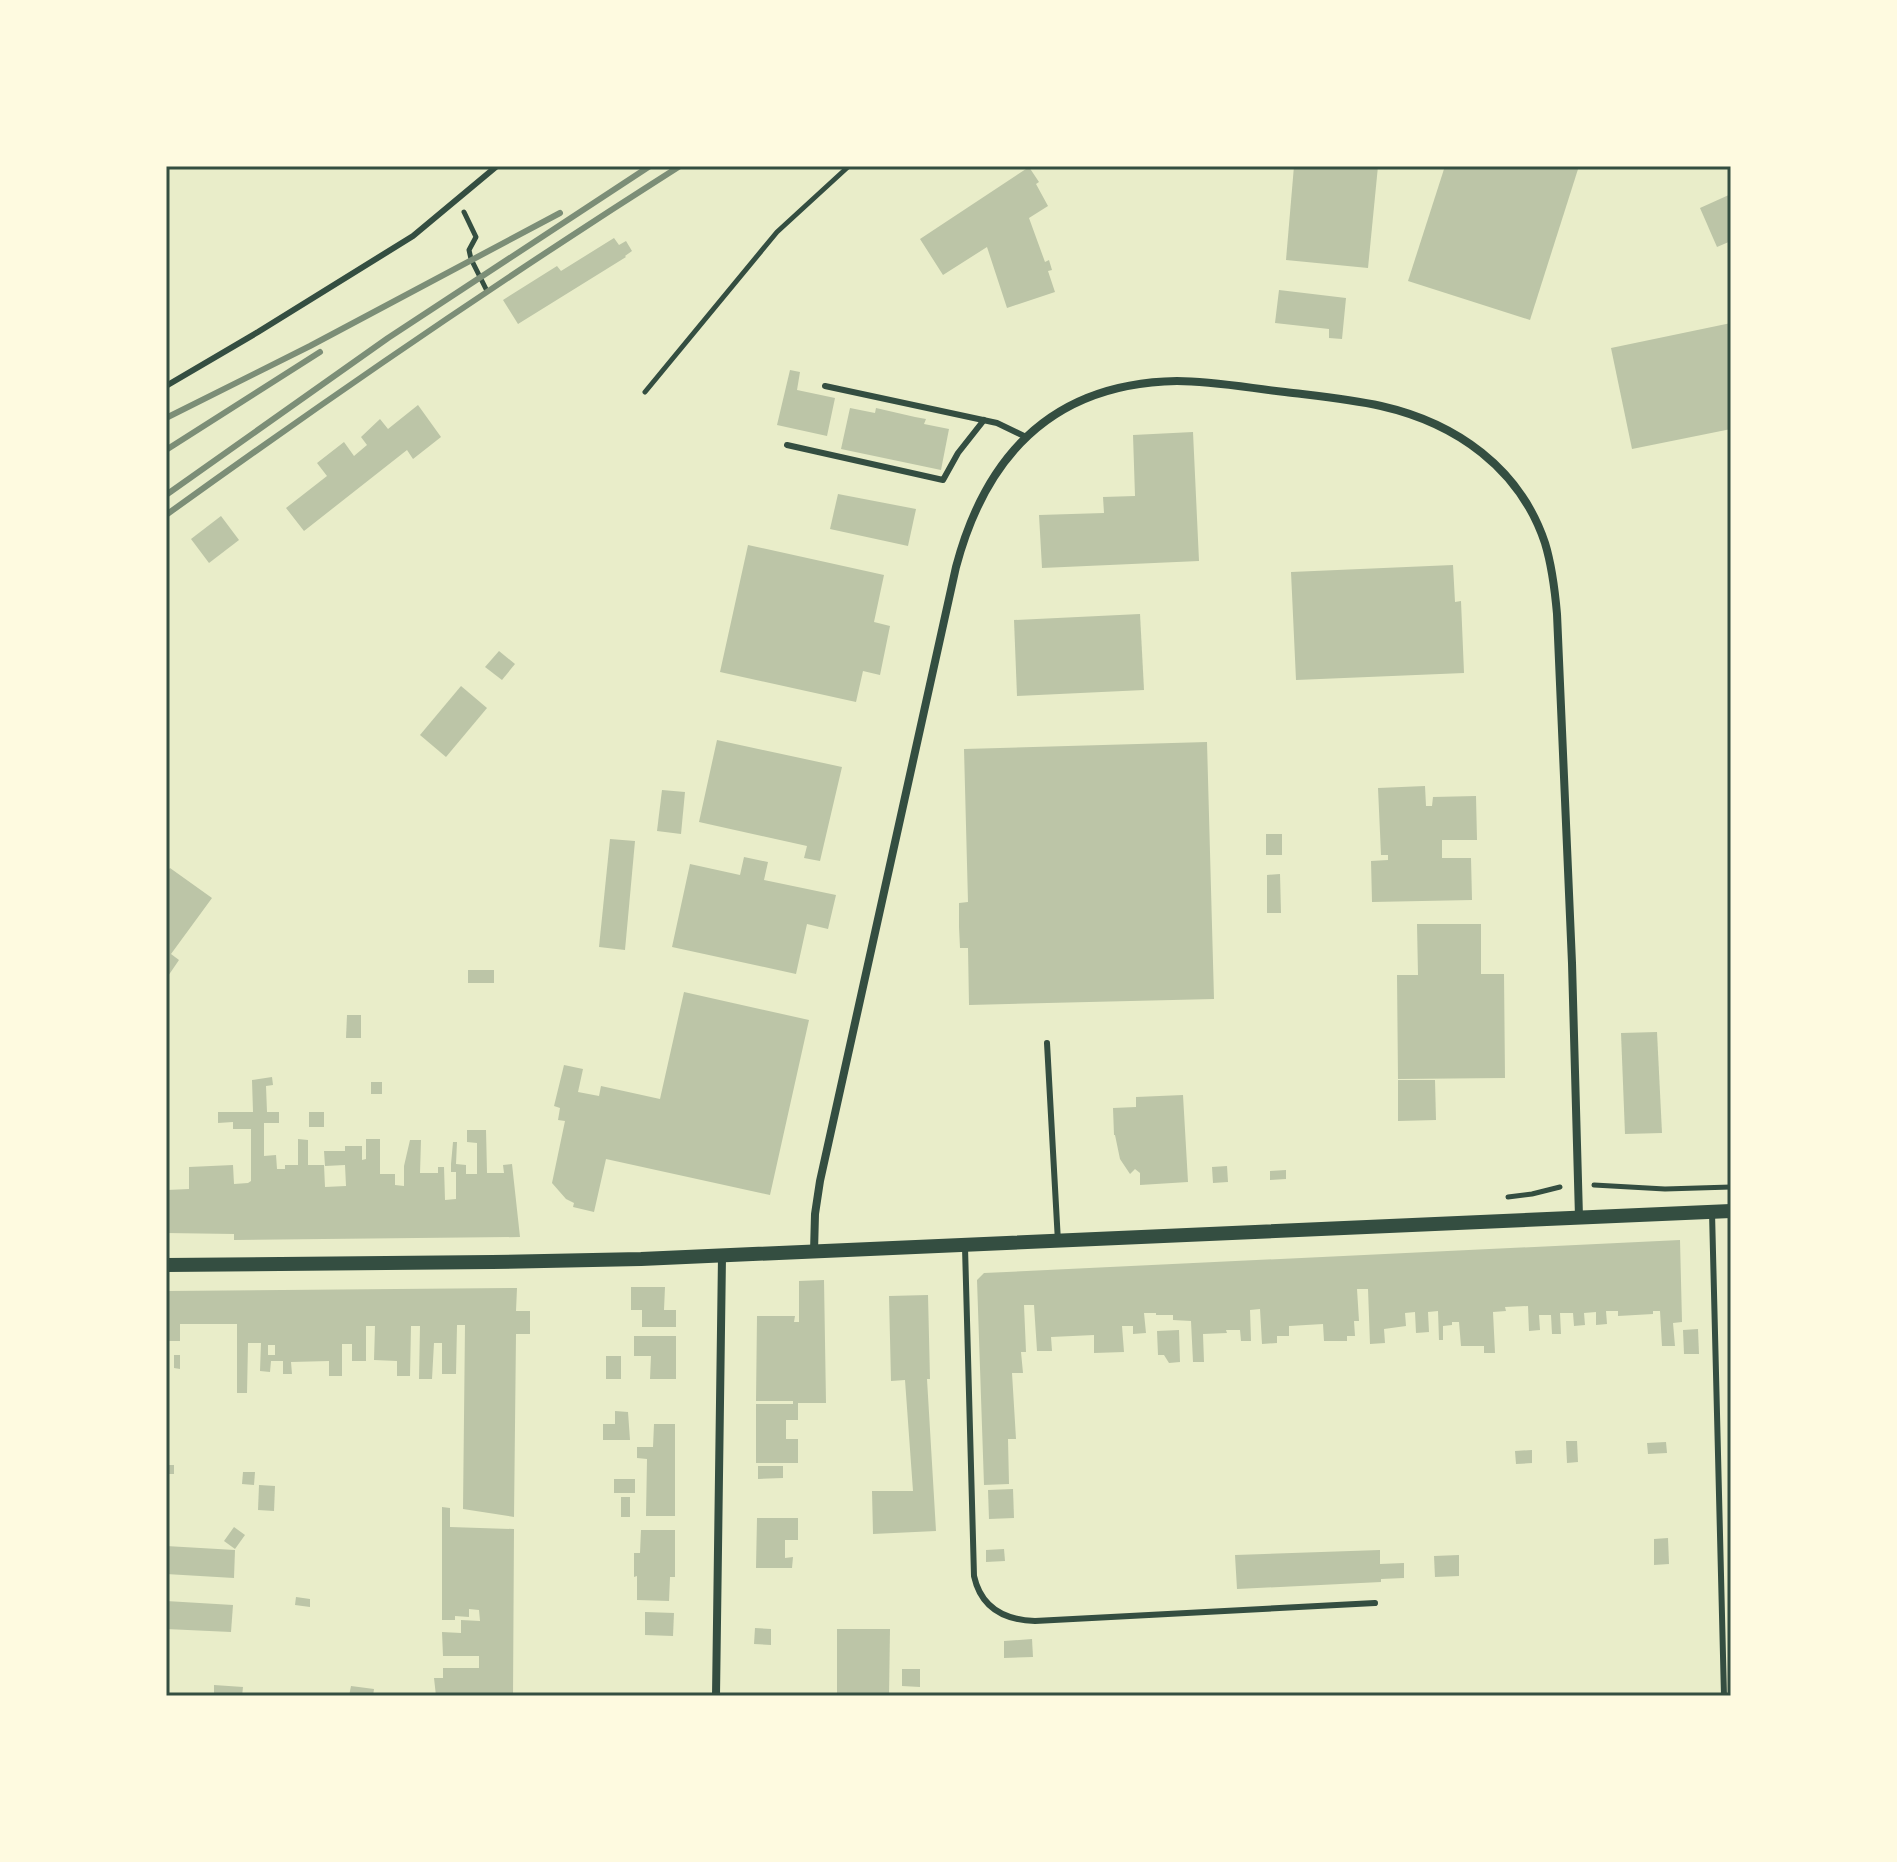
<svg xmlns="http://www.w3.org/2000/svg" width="1897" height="1862" font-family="Jost,sans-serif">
  <rect width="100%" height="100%" fill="#e9edc9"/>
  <g fill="#bcc5a7" fill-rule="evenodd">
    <polygon points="1294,166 1378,166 1368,268 1286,260"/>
    <polygon points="1445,166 1579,166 1530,320 1408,281"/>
    <polygon points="1029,167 1039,182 1036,184 1048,206 1029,218 1045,262 1049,260 1052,270 1048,271 1055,292 1007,308 987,247 943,275 920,239"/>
    <polygon points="1731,194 1731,241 1717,247 1700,208"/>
    <polygon points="614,238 619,245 626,241 632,251 625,256 626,257 518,324 503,300 557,266 561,271"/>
    <polygon points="1279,290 1346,298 1342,339 1329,338 1329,329 1275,323"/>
    <polygon points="1731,323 1731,429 1632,449 1611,348"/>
    <polygon points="790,370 800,372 797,390 835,398 827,436 777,425"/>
    <polygon points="418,405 441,437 413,459 407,450 304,531 286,508 327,476 317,463 344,442 354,456 367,445 361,437 380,419 388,429"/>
    <polygon points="850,408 875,413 876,408 915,417 926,419 924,424 949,429 941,470 841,449"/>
    <polygon points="1193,432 1199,561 1042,568 1039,515 1104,513 1103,497 1135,496 1133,435"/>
    <polygon points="838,494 916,509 908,546 830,529"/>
    <polygon points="221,516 239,540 209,563 191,539"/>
    <polygon points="748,545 884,575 874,622 890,626 880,675 863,671 856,702 720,672"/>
    <polygon points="1453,565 1455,602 1461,601 1464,673 1296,680 1291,572"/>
    <polygon points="1140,614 1144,690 1017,696 1014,620"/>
    <polygon points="499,651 515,664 502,680 485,667"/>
    <polygon points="461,686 487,708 446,757 420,735"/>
    <polygon points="717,740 842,767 820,861 804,858 807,846 699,822"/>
    <polygon points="1207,742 1214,999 969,1005 968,948 960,948 959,927 959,903 968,902 964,749"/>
    <polygon points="1425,786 1426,806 1432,806 1433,797 1476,796 1477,840 1442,840 1442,858 1471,858 1472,900 1372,902 1371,861 1388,860 1388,855 1381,855 1378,788"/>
    <polygon points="662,790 685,792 681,834 657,831"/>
    <rect x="1266" y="834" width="16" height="21"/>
    <polygon points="610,839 635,841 625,950 599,947"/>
    <polygon points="744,857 768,862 764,880 836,895 828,929 807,924 796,974 672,947 690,864 740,875"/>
    <polygon points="170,868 212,898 171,954 179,960 166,979 166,873"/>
    <polygon points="1280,874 1281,913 1267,913 1267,875"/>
    <polygon points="1417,924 1481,924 1481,974 1504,974 1505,1078 1398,1079 1397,975 1418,975"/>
    <rect x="468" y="970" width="26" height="13"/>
    <polygon points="684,992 809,1020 770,1195 606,1159 594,1212 573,1207 574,1203 566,1199 552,1183 565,1121 558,1120 560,1108 554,1106 564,1065 583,1069 578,1092 599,1096 601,1086 660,1099"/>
    <polygon points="347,1015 361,1015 361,1038 346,1038"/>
    <polygon points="1657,1032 1662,1133 1625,1134 1621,1033"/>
    <polygon points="272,1077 273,1085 266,1086 267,1112 279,1112 279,1123 264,1123 264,1156 276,1155 277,1169 285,1169 285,1165 298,1165 298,1139 308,1140 308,1165 324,1165 325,1187 346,1186 345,1165 325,1166 324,1151 345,1151 345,1146 362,1146 362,1160 366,1159 366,1139 380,1139 380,1174 395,1174 395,1185 404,1186 404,1166 410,1140 421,1140 420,1173 438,1173 438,1167 444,1167 445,1200 456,1199 456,1172 451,1172 451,1164 453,1142 457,1142 456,1164 466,1165 466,1174 477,1174 477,1143 467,1142 467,1130 486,1130 487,1173 504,1173 503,1165 512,1164 520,1237 234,1240 234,1234 166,1233 167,1190 189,1189 189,1167 233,1165 234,1184 248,1183 251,1181 251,1129 233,1129 233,1122 218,1123 218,1112 253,1112 252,1080"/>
    <polygon points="1398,1080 1435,1080 1436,1120 1398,1121"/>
    <rect x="371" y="1082" width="11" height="12"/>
    <polygon points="1183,1095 1188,1182 1140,1185 1140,1173 1135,1169 1130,1174 1120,1159 1115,1135 1114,1135 1113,1108 1136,1107 1136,1097"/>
    <rect x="309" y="1112" width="15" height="15"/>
    <polygon points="1227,1166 1228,1182 1213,1183 1212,1167"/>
    <polygon points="1286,1170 1286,1179 1270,1180 1270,1171"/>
    <polygon points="1680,1240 1682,1322 1673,1323 1675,1346 1662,1346 1660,1311 1653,1311 1653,1314 1618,1316 1618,1311 1606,1311 1607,1324 1596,1325 1596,1312 1584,1313 1585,1325 1574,1326 1573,1313 1560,1313 1561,1334 1552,1334 1551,1315 1539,1315 1540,1330 1529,1331 1528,1306 1505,1307 1506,1311 1493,1312 1495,1353 1484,1353 1484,1346 1461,1346 1459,1322 1452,1322 1452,1325 1443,1326 1443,1340 1439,1340 1438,1311 1428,1312 1429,1332 1416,1333 1415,1312 1405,1313 1406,1326 1384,1329 1385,1343 1370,1344 1368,1289 1357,1289 1359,1321 1354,1321 1355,1336 1347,1336 1347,1341 1324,1341 1323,1324 1289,1326 1289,1336 1277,1336 1277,1343 1262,1344 1260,1309 1250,1310 1251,1341 1241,1341 1240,1330 1226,1330 1227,1333 1203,1334 1204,1362 1193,1362 1191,1321 1173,1320 1173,1315 1156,1315 1156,1313 1144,1313 1146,1333 1133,1334 1133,1326 1122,1326 1124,1352 1094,1353 1094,1335 1051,1337 1052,1351 1037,1351 1034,1305 1024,1305 1026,1352 1021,1352 1023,1373 1012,1373 1016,1439 1008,1439 1009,1484 984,1485 977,1280 984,1273"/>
    <polygon points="824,1280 826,1403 798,1403 798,1420 786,1420 786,1439 798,1439 798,1463 756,1463 756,1404 793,1404 793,1401 756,1401 757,1316 795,1316 794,1322 799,1322 799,1281"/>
    <polygon points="631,1287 665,1287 664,1310 676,1310 676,1327 642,1327 642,1310 631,1310"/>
    <path d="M517 1288 516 1311H530V1334H516L514 1517 463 1509 465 1325H457L456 1374H442V1343H434L432 1379H419L420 1326H411L410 1376H397V1361L374 1360 375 1326H366V1361H352V1344H342V1376H329V1361L291 1362 292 1374H283V1361H271L270 1372 260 1371 261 1343H248L247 1393H237V1324H180V1341H166V1291ZM268 1345H275V1355H268Z"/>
    <polygon points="928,1295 930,1379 927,1379 936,1531 873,1534 872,1491 913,1491 905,1380 891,1381 889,1296"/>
    <polygon points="1698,1329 1699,1354 1684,1354 1683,1330"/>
    <polygon points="1179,1330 1180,1362 1169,1363 1164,1355 1158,1355 1157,1331"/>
    <polygon points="634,1336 676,1336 676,1379 650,1379 651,1356 634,1356"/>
    <polygon points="174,1355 180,1355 180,1369 174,1368"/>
    <rect x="606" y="1356" width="15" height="23"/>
    <polygon points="615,1411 628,1412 630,1440 603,1440 603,1424 615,1424"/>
    <polygon points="654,1424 675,1424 675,1516 646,1516 647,1459 637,1458 637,1447 653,1447"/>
    <polygon points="1566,1441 1577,1441 1578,1462 1567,1463"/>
    <polygon points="1666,1442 1667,1453 1648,1454 1647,1443"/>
    <polygon points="1532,1450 1532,1463 1516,1464 1515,1451"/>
    <rect x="166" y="1465" width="8" height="9"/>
    <polygon points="758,1466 783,1466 783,1478 758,1479"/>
    <polygon points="243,1472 255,1472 254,1485 242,1484"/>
    <rect x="614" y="1479" width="21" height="14"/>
    <polygon points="259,1485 275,1486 274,1511 258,1510"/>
    <polygon points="1013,1489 1014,1518 989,1519 988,1490"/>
    <rect x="621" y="1497" width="9" height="20"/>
    <polygon points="442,1507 450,1508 450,1527 514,1529 513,1696 436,1696 434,1678 443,1678 443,1668 479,1668 479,1656 443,1656 442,1632 461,1633 461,1620 480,1621 479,1610 469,1609 469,1617 455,1616 455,1620 442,1620"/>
    <polygon points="757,1518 798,1518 798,1540 785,1540 785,1558 793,1557 792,1568 756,1568"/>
    <polygon points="234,1527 245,1535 235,1549 224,1541"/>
    <polygon points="641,1530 675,1530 675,1577 670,1577 669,1601 637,1600 637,1576 634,1577 634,1553 640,1553"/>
    <polygon points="1668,1538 1669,1564 1654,1565 1654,1539"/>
    <polygon points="166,1546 235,1550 234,1578 166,1574"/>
    <polygon points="1004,1549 1005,1561 986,1562 986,1550"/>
    <polygon points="1380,1550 1380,1564 1404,1563 1404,1578 1381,1579 1381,1582 1237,1589 1235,1555"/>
    <polygon points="1459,1555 1459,1576 1435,1577 1434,1556"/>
    <polygon points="296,1597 310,1599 310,1607 295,1605"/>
    <polygon points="166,1601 233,1605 231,1632 166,1629"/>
    <polygon points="645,1612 674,1613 673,1636 645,1635"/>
    <polygon points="755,1628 771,1629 771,1645 754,1644"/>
    <polygon points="837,1629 890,1629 889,1696 837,1696"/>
    <polygon points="1032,1639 1033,1657 1004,1658 1004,1641"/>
    <polygon points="902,1669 920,1669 920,1687 902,1686"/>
    <polygon points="214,1685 243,1687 242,1696 214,1696"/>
    <polygon points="351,1686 374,1689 373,1696 349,1696"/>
  </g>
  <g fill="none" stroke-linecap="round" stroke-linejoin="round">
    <g stroke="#344e41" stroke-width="5">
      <polyline points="464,212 476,237 469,250 471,259 487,291"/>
      <polyline points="645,392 777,232 849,166"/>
      <polyline points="1594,1185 1665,1189 1731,1187"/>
      <polyline points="1508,1197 1532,1194 1560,1187"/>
    </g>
    <g stroke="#344e41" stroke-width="6">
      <polyline points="166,386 258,332 413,236 497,166"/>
      <polyline points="825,386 997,423 1026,437"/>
      <polyline points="787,445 943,480 958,453 984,420"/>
      <polyline points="1047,1043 1058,1242"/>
      <polyline points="1712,1212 1724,1696"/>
      <path d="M965 1247 974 1576C981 1608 1004 1620 1035 1621L1375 1603"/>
    </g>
    <g stroke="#344e41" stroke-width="8">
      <path d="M814 1252 815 1214 820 1181 956 567C986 454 1054 383 1177 381 1213 381 1249 388 1285 392 1317 396 1349 399 1381 406 1456 423 1520 468 1545 543 1552 566 1555 591 1557 614L1572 963 1579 1217"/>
      <polyline points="716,1696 722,1256"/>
    </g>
    <polyline stroke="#344e41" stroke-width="14" points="166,1265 492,1262 641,1259 1731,1211"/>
    <g stroke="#7c8e77" stroke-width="6">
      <polyline points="166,418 310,346 560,213"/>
      <polyline points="166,450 320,352"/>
      <polyline points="166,495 388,338 650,166"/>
      <path d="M166 515C334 394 505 277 680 166"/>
    </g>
  </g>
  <rect width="1897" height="1862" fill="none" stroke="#fefae0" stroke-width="336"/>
  <rect x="168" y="168" width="1561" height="1526" fill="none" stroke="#344e41" stroke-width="3"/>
</svg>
